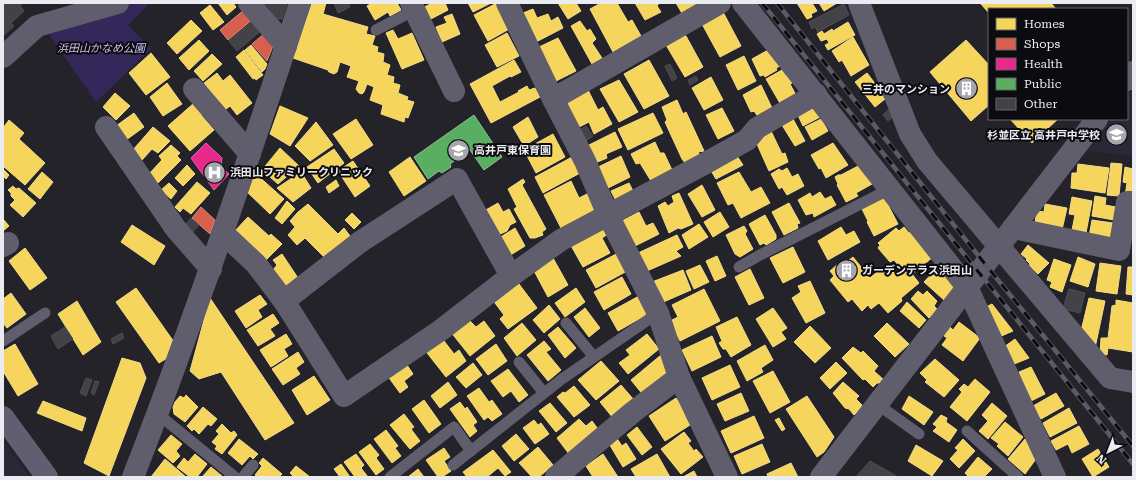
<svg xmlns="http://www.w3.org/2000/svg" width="1136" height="480" font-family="'Roboto Serif','Noto Sans JP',serif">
  <rect width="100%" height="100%" fill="#242329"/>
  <g fill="#2a2736">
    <polygon points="1133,89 1133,156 1087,151 1111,119 1127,119 1127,97"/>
    <polygon points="3,441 30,477 3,477"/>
  </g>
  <polygon fill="#34275a" points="130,3 150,3 128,25 151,49 96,102 44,27"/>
  <g fill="#f6d55c" stroke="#f3dc89">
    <polygon points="218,3 233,3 236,7 227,15"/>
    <polygon points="312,3 326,3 323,14 368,27 366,34 375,36 372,45 378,47 377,52 384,54 383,62 390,65 387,75 394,77 393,83 400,85 398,93 408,97 407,100 414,102 408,118 405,117 404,122 381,114 383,105 370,100 374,87 367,84 364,92 362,94 359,93 356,89 359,81 347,77 351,66 340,62 337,72 334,74 329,72 328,70 293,58"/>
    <polygon points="372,3 397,3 401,10 390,16 388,12 375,20 367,6"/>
    <polygon points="432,3 445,3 448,10 429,20 423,8"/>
    <polygon points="468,3 491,3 473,12"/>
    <polygon points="497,3 511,28 488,41 474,15"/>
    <polygon points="558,3 576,3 581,11 568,19"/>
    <polygon points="601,3 617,3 628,22 632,20 641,36 613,52 590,9"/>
    <polygon points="635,3 659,3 657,6 661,12 645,20"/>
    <polygon points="676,3 703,3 683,15"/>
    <polygon points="797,3 812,3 817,11 811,14 812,17 807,19"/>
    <polygon points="819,3 837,3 824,11"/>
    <polygon points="980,3 1051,3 1056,9 989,9 989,13"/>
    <polygon points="210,5 224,22 213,30 200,13"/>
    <polygon points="533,9 537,18 548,14 551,21 558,17 563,28 536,42 523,13"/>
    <polygon points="723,12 741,46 720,57 702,24"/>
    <polygon points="452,14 460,34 442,42 436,27 447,23 444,17"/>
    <polygon points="191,20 202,31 177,54 167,43"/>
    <polygon points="580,21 587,31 590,29 596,39 592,43 602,58 592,64 571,26"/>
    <polygon points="848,22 855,35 828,50 825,45 829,43 827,39 821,41 817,34 822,31 824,34 832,29 833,31"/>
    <polygon points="393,30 398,39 412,33 424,60 402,69 386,33"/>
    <polygon points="507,33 519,56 497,67 485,45"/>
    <polygon points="683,34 686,36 703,67 685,77 666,45"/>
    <polygon points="853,37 869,65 851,76 842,60 839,62 832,51"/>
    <polygon points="558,38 576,71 556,81 539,47"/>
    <polygon points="199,40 209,51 189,70 179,58"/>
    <polygon points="966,40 989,65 989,105 971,121 930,72"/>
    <polygon points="251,45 267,64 265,69 262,72 245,50"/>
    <polygon points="770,49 780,66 776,68 777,70 765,77 764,75 760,76 752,59"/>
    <polygon points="244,50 263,75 256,80 255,78 253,79 236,57"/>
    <polygon points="151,53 170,77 146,95 129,73"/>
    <polygon points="212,54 222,64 203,81 194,71"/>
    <polygon points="744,56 756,81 738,90 726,65"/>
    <polygon points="514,60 521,72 511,77 510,76 492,86 500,102 519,92 518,91 527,86 529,90 535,88 540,97 491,123 470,84"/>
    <polygon points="649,60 669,96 644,109 624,74"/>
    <polygon points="782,70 786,76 787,75 792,83 790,84 797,97 781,105 766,79"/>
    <polygon points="217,73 223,81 230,75 252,103 237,115 230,106 225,110 204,83"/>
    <polygon points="867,73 877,86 876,87 885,99 875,107 855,82"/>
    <polygon points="711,77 723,100 704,110 692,88"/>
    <polygon points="619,80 638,112 619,122 600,89"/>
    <polygon points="167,83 182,104 163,116 150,97"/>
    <polygon points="761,85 773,110 759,118 754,111 751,112 743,95"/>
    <polygon points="588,90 598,110 603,107 612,124 594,134 589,122 579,127 566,104"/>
    <polygon points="115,93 130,106 116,120 103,107"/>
    <polygon points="677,100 683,114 686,112 704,151 698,152 701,157 686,164 682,159 665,122 667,120 662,107"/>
    <polygon points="194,103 203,113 201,115 214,130 190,151 168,126"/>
    <polygon points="280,106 308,118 290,146 270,134"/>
    <polygon points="816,106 822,116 803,126 796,111"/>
    <polygon points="722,108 734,131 718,139 706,115"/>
    <polygon points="134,113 144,127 126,140 116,126"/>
    <polygon points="653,113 663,133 628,150 618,129"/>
    <polygon points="528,117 538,137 524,146 513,127"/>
    <polygon points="356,119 373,145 351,159 333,134"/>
    <polygon points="793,119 805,141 795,146 782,125"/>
    <polygon points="821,119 828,131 812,140 805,127"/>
    <polygon points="1010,119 1058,119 1032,143"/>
    <polygon points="9,120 24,133 19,139 45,163 25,185 3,166 3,128"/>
    <polygon points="316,122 333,145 310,161 295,146"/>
    <polygon points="153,127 170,141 158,153 152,149 142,160 132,151"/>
    <polygon points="771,131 782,154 785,153 788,162 769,171 757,144 757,136"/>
    <polygon points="615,132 622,147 606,154 607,158 595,163 587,146"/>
    <polygon points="553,134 565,157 536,173 524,150"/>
    <polygon points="655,142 660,153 664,153 672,170 651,181 640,163 636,164 631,154"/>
    <polygon points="833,143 848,165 826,178 821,168 819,169 811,155"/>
    <polygon points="171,145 180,153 177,156 181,160 158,183 148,175 162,160 159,156"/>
    <polygon points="280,148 299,166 278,184 262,170"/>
    <polygon points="334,149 344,163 318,183 307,167"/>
    <polygon points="574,156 582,172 543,193 535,177"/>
    <polygon points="621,156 630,177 606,189 594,169"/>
    <polygon points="737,156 743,165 716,179 710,169"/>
    <polygon points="410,157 426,181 404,196 389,172"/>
    <polygon points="353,161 370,186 355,197 338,171"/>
    <polygon points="1111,163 1122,164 1119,196 1107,195"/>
    <polygon points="1078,164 1109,168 1105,193 1071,188 1072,173 1077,173"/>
    <polygon points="187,165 195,174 183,186 175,178"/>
    <polygon points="860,165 872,184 856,193 858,196 846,202 837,185 838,184 835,177 838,175 841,175"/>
    <polygon points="1125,167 1133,169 1133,197 1125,196 1127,183 1123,182"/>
    <polygon points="787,168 792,177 798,174 804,186 787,195 782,187 779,189 771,174 779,169 782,171"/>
    <polygon points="3,169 9,175 6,179 3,176"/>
    <polygon points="42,172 53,182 40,199 28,189"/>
    <polygon points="301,172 311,188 293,202 277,188"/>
    <polygon points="739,172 751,192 761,187 770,203 741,218 733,203 728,205 717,183"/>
    <polygon points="257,175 284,199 270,214 244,189"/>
    <polygon points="523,179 525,182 522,185 546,229 542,232 543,235 535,238 530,238 514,209 517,207 508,189"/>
    <polygon points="336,180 339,186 329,193 326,187"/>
    <polygon points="571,181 579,198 589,193 598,212 562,230 544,195"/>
    <polygon points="197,182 210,193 191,214 183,208 180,212 175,207"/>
    <polygon points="169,183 177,191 171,199 161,190"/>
    <polygon points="629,183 634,193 616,201 611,191"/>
    <polygon points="702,185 715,210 702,217 688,194"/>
    <polygon points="13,186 16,189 19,188 36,203 23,217 10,205 15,200 11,196 11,193 8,190"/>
    <polygon points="820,192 825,199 831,196 836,205 814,217 813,213 806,215 798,200 810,193 812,197"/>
    <polygon points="679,193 693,224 681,229 678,228 669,233 658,206 665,202 668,206 674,202 672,196"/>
    <polygon points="1095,196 1106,198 1105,205 1116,207 1114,220 1092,216"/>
    <polygon points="884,197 898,224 874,236 867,222 868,221 862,209"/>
    <polygon points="1072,197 1092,201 1085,238 1071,235 1075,215 1069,214"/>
    <polygon points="287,201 295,209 282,224 275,218"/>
    <polygon points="498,203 503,212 509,209 516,222 510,225 507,231 498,235 484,211"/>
    <polygon points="789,203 800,223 797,224 798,228 784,235 772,212"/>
    <polygon points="308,204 338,234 344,228 350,236 326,259 305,238 297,245 288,235 295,227 290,221 298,212"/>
    <polygon points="1045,204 1067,208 1061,234 1034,228 1037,211 1044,212"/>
    <polygon points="639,212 646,226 653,223 659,234 633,247 620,222"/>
    <polygon points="720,212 729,227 713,237 704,222"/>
    <polygon points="352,213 361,222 354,229 345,220"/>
    <polygon points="765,215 776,235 776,239 766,245 764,243 760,245 749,224"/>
    <polygon points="248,217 269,236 271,234 282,244 265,261 233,233"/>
    <polygon points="3,219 9,226 3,231"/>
    <polygon points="1092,220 1113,223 1110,241 1089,237"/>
    <polygon points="605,222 611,232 602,238 610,253 583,267 569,242"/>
    <polygon points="699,224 708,237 689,249 682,235"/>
    <polygon points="132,225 165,246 154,265 121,242"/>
    <polygon points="744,226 747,231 745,234 753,249 740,257 735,254 726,235"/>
    <polygon points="841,227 846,235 854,231 860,242 828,260 818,241"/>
    <polygon points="904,227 909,233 912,232 933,257 912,274 919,283 901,298 902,301 888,313 879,303 871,309 868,305 862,311 852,299 848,302 830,280 834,276 830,271 838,264 840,267 853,257 870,278 877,272 878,273 883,269 884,271 891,266 898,275 903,271 894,260 890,262 878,248 880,245 878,243 896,228 899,231"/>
    <polygon points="515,228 525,246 509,256 499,238"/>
    <polygon points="677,235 683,247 676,251 681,256 647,271 638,253"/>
    <polygon points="1028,245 1049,263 1038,274 1029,266 1030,264 1026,260 1027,259 1021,254"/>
    <polygon points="793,247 805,272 783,283 770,258"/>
    <polygon points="25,248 47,278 30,290 9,261"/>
    <polygon points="618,253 627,271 596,288 586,270"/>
    <polygon points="282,254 298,278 285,287 273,270 277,265 273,260"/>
    <polygon points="717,256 726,276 715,281 706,261"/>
    <polygon points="1078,257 1095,264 1088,287 1070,281"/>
    <polygon points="553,258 568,285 548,297 532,267"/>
    <polygon points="1054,259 1071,265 1062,292 1050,287 1052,282 1047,280"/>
    <polygon points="1100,263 1121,266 1117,294 1096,291"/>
    <polygon points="700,265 709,282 694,289 686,271"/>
    <polygon points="938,267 955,284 953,287 955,289 944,300 924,282"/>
    <polygon points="1128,267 1133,267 1133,295 1126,294"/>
    <polygon points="750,269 764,298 749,305 735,277"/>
    <polygon points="683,270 691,290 661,303 652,282"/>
    <polygon points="622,277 631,294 604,310 594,292"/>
    <polygon points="516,280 537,308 508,329 500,319 504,315 492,299"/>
    <polygon points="810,281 825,313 806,323 792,298 801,292 798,286"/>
    <polygon points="136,288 174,342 169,357 159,363 116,302"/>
    <polygon points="576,288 585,302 565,317 555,303"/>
    <polygon points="704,289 720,321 680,341 670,321 678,317 672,305"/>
    <polygon points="918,291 923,295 927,291 937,301 934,306 938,310 929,318 911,299"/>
    <polygon points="11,293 26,314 7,328 3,323 3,299"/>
    <polygon points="260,295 267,304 258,310 262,317 246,328 235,311"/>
    <polygon points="639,296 647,311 646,315 618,331 608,313"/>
    <polygon points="210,298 294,423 265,440 221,372 199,379 190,371"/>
    <polygon points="1089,298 1105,301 1095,348 1081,331"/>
    <polygon points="1116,300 1133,303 1133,352 1108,348 1107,355 1100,354 1101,338 1108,338 1112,306 1116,305"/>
    <polygon points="77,301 101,342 83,355 58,314"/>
    <polygon points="907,302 926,320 919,328 900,311"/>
    <polygon points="992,304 1013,331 999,337 986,307"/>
    <polygon points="549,305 560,319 544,333 533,320"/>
    <polygon points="585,308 600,328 589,337 574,317"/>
    <polygon points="773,308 787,328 781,332 786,339 773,347 756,319"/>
    <polygon points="273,314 279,323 270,329 275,336 258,346 247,330"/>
    <polygon points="737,317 751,345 731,357 726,349 723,349 719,343 722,341 716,327"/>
    <polygon points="467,318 476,327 484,321 495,336 470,356 450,331"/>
    <polygon points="959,322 980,338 963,361 942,345 947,338 944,336 950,327 953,330"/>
    <polygon points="522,323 536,340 517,356 504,338"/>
    <polygon points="887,323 909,344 895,357 874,336"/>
    <polygon points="810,326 831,348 815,363 794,342"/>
    <polygon points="558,327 576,348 565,358 548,335"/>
    <polygon points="286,334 292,344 284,349 288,356 271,367 260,350"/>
    <polygon points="647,334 659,349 628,374 619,363 630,355 626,350"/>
    <polygon points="712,336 721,357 692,371 682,350"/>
    <polygon points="441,337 454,354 459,350 466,361 446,377 424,349"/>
    <polygon points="1015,339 1029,358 1014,364 1004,347"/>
    <polygon points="544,341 551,349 546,352 561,370 548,381 527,355"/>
    <polygon points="15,344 38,384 18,396 3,371 3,351"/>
    <polygon points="496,344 507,361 488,375 476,359"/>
    <polygon points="765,345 773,360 761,368 763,372 747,381 737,361"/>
    <polygon points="853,347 861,353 863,351 878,366 874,371 884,380 882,383 877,383 873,387 865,379 863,380 842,358"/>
    <polygon points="298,352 304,362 296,368 300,374 283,385 272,369"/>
    <polygon points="661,355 675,371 644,396 631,380"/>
    <polygon points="122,358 140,363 146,378 109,476 84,463"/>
    <polygon points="935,359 959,380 944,397 925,382 927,380 920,373"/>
    <polygon points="601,361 619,381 596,400 578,380"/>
    <polygon points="405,362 413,374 404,381 408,387 400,393 387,375"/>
    <polygon points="836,362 847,373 830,389 820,378"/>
    <polygon points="473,363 482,375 466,388 456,377"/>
    <polygon points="730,365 740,387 712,400 702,378"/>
    <polygon points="1031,367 1045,394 1031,401 1019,372"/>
    <polygon points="508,369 528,395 519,402 511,391 503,397 491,381"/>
    <polygon points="773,371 790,402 770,413 753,381"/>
    <polygon points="314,376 330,400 307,415 292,390"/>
    <polygon points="975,379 990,392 967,421 950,407 962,392 959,389 964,384 968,387"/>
    <polygon points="448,382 457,395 440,408 431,396"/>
    <polygon points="843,382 859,396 856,399 862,405 861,408 854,415 849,409 845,408 833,393"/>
    <polygon points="621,385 634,400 613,418 600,402"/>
    <polygon points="574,386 590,405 574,417 557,397 563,392 565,393"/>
    <polygon points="479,388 489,402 492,400 502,414 492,421 488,417 484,420 467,396"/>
    <polygon points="741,393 749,411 725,421 717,404"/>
    <polygon points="1056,393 1064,406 1041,419 1033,406"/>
    <polygon points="186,395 198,407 185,422 174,414 173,407 175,402 180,396 184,398"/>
    <polygon points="807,396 834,437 824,452 817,457 786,409"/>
    <polygon points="909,396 933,412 924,425 902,409"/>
    <polygon points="676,398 688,414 685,416 690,425 665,441 649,416"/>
    <polygon points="424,400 441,424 429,433 412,409"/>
    <polygon points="43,401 86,418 82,431 37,413"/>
    <polygon points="460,402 465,409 467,407 477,422 473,425 477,431 470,437 450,409"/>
    <polygon points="550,403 567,423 556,432 539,411"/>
    <polygon points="992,403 1007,416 988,439 979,431 988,421 982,415"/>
    <polygon points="203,407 217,419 211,426 208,424 199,434 194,429 192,431 187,426"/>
    <polygon points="1069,408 1077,423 1050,437 1043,423"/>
    <polygon points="404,414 414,427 411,429 420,441 410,449 390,425"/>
    <polygon points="941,415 947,418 946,422 957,430 949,442 933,431 937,427 933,424"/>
    <polygon points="754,416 764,438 731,453 721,431"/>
    <polygon points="779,418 785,429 782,431 775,420"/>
    <polygon points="579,419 586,426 592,421 598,429 569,454 557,438"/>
    <polygon points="534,420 538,425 541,423 549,434 535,444 523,428"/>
    <polygon points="1005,422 1023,437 1008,456 997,446 999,444 991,438"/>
    <polygon points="222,424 231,433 234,431 237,435 222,454 215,449 217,446 212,442 219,434 216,431"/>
    <polygon points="1079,426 1089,444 1072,453 1068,444 1056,450 1051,441"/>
    <polygon points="637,427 652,447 642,455 627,435"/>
    <polygon points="386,430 398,446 395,448 401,456 392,463 374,439"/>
    <polygon points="684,432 691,441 688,443 694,451 696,449 703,457 681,474 661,449"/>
    <polygon points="516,434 529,449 514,461 502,446"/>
    <polygon points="171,435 182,444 176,451 180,456 173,463 158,450"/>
    <polygon points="616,437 622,446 626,443 636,459 623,467 608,442"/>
    <polygon points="239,439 258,454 253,459 250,456 242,465 228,453"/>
    <polygon points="963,439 975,451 959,468 950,459 958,450 955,448"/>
    <polygon points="1025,439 1033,447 1036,459 1025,474 1008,459"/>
    <polygon points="370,444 379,455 376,458 384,469 376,475 359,452"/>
    <polygon points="762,444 770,462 742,474 734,456"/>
    <polygon points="916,445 943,461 932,476 908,461"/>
    <polygon points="538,447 553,465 539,477 532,477 519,463"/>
    <polygon points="444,448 450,457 444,461 451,471 442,477 438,477 426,460"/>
    <polygon points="1098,449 1109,467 1093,477 1082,459"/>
    <polygon points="493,450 511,472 505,476 498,468 487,477 467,477 463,472"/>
    <polygon points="195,454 207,464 197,477 190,477 177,467 184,458 188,462"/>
    <polygon points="356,454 364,465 361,468 368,477 355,477 344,462"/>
    <polygon points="603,454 618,477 593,477 586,466"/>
    <polygon points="657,454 670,477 636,477 631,469"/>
    <polygon points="978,457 992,469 984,477 969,477 965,473"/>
    <polygon points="263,458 282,474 279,477 258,477 255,475 262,466 259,463"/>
    <polygon points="165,459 186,477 151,477"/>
    <polygon points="791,463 798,477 768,477 767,474"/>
    <polygon points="341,464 350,477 340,477 334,469"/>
    <polygon points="296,466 310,477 294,477 290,473"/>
    <polygon points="211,467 222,476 223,477 202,477"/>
    <polygon points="418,469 424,477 408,477"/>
    <polygon points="694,471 697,477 683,477"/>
  </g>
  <g fill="#d6604d" stroke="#dc8a7e">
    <polygon points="245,9 253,19 228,40 220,30"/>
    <polygon points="265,33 273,46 267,61 252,44"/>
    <polygon points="201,207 215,220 210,234 192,218"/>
  </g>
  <polygon fill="#e7298a" stroke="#e863a9" points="206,143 222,158 221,167 229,174 214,190 191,158"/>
  <polygon fill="#5aae61" stroke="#86c08c" points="474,115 502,157 484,170 470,150 450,164 451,167 442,173 439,171 428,179 414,157"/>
  <g fill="#434246" stroke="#4e4d52">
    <polygon points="3,3 23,3 20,6 24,11 11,23 14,26 3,36"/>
    <polygon points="265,3 287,3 282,19 278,19"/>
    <polygon points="334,3 348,3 350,7 338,13"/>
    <polygon points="844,4 849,15 818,32 815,27 812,29 809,22"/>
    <polygon points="254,20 262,30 237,51 229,41"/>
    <polygon points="670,64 677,78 672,81 665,66"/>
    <polygon points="696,76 698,80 690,85 688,80"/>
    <polygon points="888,110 893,117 888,121 883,115"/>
    <polygon points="586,126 593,136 585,142 578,131"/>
    <polygon points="191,218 199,225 191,234 185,225"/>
    <polygon points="1069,289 1085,293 1080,313 1063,309"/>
    <polygon points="65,327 73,339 58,349 51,336"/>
    <polygon points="122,333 124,338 113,344 111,339"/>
    <polygon points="86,378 92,380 86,396 80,393"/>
    <polygon points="95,381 99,382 94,395 91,393"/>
    <polygon points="870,461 898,477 856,477"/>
  </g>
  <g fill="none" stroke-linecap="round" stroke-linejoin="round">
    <g stroke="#605d6d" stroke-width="11">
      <polyline points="376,30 415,10"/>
      <polyline points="739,267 760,255 890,189"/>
      <polyline points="566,323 594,357"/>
      <polyline points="3,341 45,313"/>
      <polyline points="519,362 544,393"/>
      <polyline points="877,404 919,434"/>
      <polyline points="158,414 235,477"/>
      <polyline points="967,431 1018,477"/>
      <polyline points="453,465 562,379 658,313"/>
      <polyline points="243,477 253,465"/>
      <polyline points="390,477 454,427 471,451"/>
    </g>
    <g stroke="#605d6d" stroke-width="22">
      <polyline points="249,3 286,46"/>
      <polyline points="411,3 454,91"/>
      <polyline points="507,3 553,99 585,161 608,215 658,313 679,377 727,477"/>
      <polyline points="743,3 967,287 1055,477"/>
      <polyline points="859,3 910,134 927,161 1110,378 1133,382"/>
      <polyline points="3,57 37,26 118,3"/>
      <polyline points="1127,80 1133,72"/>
      <polyline points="194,89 250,154"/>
      <polyline points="553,99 720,3"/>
      <polyline points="106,127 176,229 211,269"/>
      <polyline points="1013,228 1119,250 1127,202 1133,202"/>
      <polyline points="223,233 256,264 284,301 344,396 441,330 511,276 561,240 704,164 747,140 757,128 816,94"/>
      <polyline points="3,246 8,243"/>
      <polyline points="284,301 360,242 457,179 511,276"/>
      <path d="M133 477C194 321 248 162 300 3"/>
      <polyline points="556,477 633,412 679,377"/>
      <polyline points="821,477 1097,119"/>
    </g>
    <polyline stroke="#605e70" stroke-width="22" points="3,417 47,477"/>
    <defs>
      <g id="rail">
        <polyline points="762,3 1133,464"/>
        <polyline points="777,3 985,264 1133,446"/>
      </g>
    </defs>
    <use href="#rail" stroke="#5c5a65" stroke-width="4.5"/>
    <use href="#rail" stroke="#0c0b10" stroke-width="3" stroke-dasharray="9" stroke-linecap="butt"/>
  </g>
  <defs>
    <symbol id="building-disc" viewBox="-11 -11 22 22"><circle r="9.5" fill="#a5a5ac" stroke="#0c0b10"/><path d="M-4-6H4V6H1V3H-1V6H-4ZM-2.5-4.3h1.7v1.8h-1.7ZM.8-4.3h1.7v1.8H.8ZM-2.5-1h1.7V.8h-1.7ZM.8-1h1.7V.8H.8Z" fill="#fff"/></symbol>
    <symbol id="school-disc" viewBox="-11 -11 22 22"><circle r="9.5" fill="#a5a5ac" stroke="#0c0b10"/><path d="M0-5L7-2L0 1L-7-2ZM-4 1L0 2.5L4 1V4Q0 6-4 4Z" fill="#fff"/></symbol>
    <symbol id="hospital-disc" viewBox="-11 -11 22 22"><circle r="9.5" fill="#a5a5ac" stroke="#0c0b10"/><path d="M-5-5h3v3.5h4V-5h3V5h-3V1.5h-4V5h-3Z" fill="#fff"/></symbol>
  </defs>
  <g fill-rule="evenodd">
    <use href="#building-disc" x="954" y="76" width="25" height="25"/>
    <use href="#school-disc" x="1104" y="122" width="25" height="25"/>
    <use href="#school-disc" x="446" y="138" width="25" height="25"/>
    <use href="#hospital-disc" x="202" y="160" width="25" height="25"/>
    <use href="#building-disc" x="834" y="258" width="25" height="25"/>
  </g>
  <g text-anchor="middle" stroke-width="4" stroke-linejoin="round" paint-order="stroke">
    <g font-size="11" font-style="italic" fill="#c9c3f0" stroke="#0c0b10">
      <text x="101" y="52">浜田山かなめ公園</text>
    </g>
    <g font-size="11" font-weight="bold" fill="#ebebf2" stroke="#0c0b10" text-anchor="start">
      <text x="950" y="93" text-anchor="end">三井のマンション</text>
      <text x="1100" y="139" text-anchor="end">杉並区立 高井戸中学校</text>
      <text x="474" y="154">高井戸東保育園</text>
      <text x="230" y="176">浜田山ファミリークリニック</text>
      <text x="862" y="274">ガーデンテラス浜田山</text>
    </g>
  </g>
  <rect width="1136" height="480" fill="none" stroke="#ebebf2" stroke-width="8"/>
  <rect x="988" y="8" width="140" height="112" fill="#0c0b10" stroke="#65656a"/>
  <rect x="996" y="18" width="20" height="12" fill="#f6d55c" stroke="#65656a"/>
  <text x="1024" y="28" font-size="12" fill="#ebebf2">Homes</text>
  <rect x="996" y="38" width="20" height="12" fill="#d6604d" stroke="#65656a"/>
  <text x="1024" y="48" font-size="12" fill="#ebebf2">Shops</text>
  <rect x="996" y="58" width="20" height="12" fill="#e7298a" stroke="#65656a"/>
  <text x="1024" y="68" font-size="12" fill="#ebebf2">Health</text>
  <rect x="996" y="78" width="20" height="12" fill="#5aae61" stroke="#65656a"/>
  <text x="1024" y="88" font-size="12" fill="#ebebf2">Public</text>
  <rect x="996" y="98" width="20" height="12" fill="#434246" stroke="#65656a"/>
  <text x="1024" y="108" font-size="12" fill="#ebebf2">Other</text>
  <g transform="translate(1108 452) rotate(222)" stroke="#0c0b10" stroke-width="3" paint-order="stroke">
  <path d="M0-3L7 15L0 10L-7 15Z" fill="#ebebf2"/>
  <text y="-6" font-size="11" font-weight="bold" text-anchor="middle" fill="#ebebf2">N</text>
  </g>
</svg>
